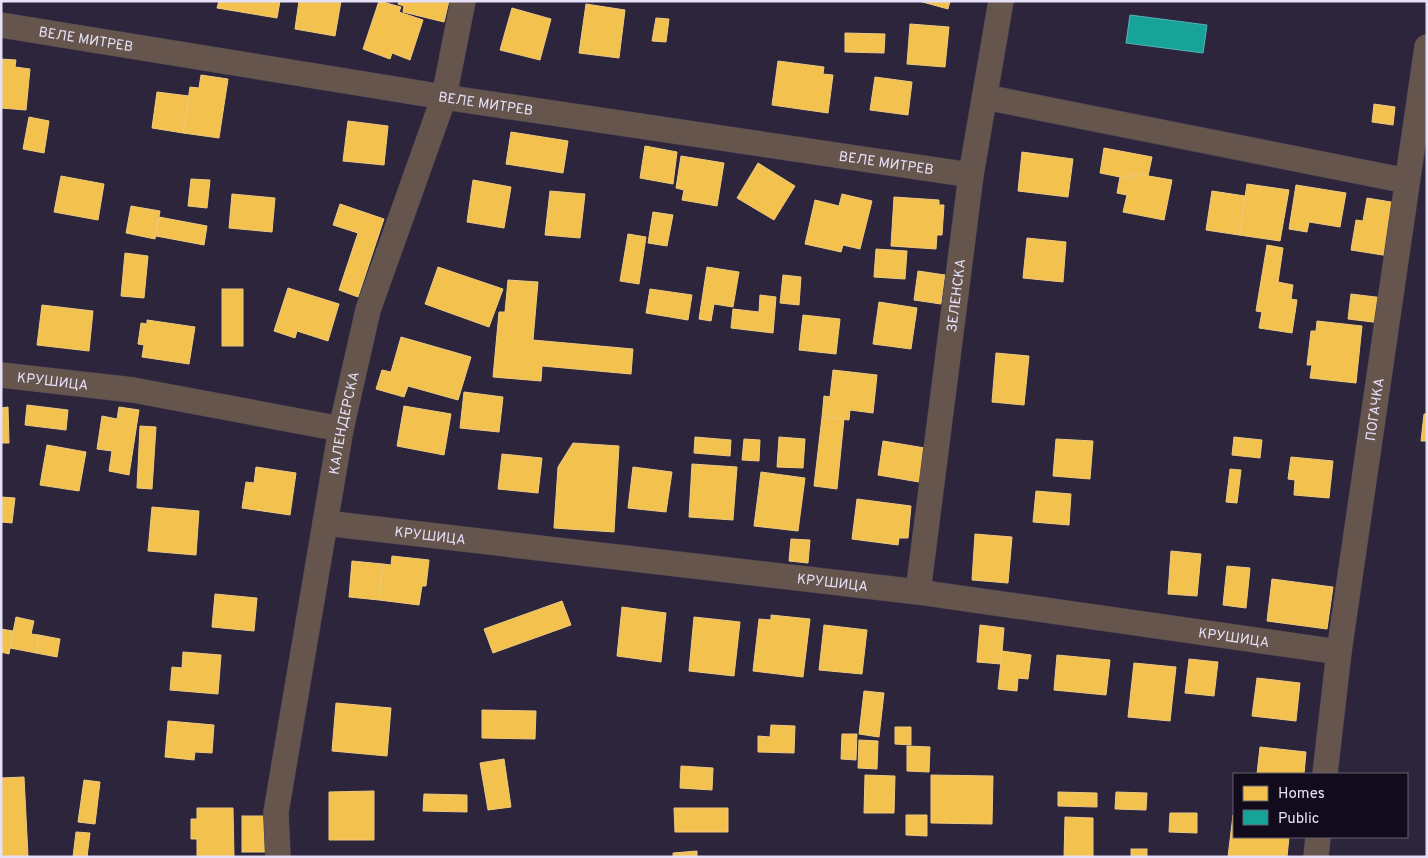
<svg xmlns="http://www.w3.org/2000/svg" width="1428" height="858" font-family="Overpass,sans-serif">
  <rect width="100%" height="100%" fill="#2d253b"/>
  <g fill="#f2c14e" stroke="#eeca81">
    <polygon points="219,1 280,1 277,18 217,8"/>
    <polygon points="299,1 341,1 335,36 295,29"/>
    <polygon points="379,1 401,7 399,12 423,20 410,60 392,53 390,59 363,49"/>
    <polygon points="399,1 449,1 444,22 403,12 404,6 398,4"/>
    <polygon points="919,1 950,1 948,9"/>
    <polygon points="586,4 625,10 619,58 579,53"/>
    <polygon points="512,8 551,19 540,60 500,50"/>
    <polygon points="656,18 669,19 666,42 652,41"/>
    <polygon points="910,24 949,27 945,67 907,64"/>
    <polygon points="845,33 885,34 884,53 845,52"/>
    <polygon points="1,59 16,60 15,67 30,69 26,110 1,108"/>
    <polygon points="778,61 824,67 823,74 833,75 828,113 772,105"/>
    <polygon points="201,75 228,79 219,138 183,133 190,87 199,88"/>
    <polygon points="875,77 912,82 908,115 870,110"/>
    <polygon points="157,92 189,96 183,133 152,128"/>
    <polygon points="1374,104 1395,107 1393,125 1372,122"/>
    <polygon points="29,117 49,121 44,153 23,149"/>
    <polygon points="348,121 388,126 384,165 343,161"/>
    <polygon points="511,132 568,141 563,173 506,164"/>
    <polygon points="645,146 677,152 673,184 640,178"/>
    <polygon points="1104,148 1152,157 1148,176 1131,173 1130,179 1100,173"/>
    <polygon points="1022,152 1073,159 1068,197 1018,191"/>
    <polygon points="681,156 724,163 717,206 682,200 684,190 676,188"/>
    <polygon points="758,163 795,186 774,220 737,198"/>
    <polygon points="1131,173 1172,180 1164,220 1123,212 1127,195 1117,193 1120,177 1130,179"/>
    <polygon points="61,176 104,184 98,220 54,212"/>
    <polygon points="191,179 210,180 207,208 188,206"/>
    <polygon points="473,180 511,187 504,228 467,222"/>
    <polygon points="1247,184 1289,190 1280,241 1239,235"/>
    <polygon points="1296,185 1346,193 1340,227 1309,222 1307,232 1289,229"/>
    <polygon points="550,191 585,194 580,238 545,235"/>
    <polygon points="1212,191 1245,196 1239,235 1206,230"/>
    <polygon points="232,194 275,198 272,232 229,228"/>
    <polygon points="842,194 872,201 860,249 843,245 841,252 805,244 815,200 839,206"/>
    <polygon points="894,197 939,200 939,205 944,205 942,235 937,235 936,249 891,246"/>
    <polygon points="1367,198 1397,203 1389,256 1351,250 1356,220 1363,221"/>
    <polygon points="340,204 384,219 358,297 339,290 358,233 333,225"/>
    <polygon points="131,206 160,211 155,239 126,233"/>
    <polygon points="653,212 673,215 667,246 648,243"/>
    <polygon points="159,217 207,226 204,245 156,236"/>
    <polygon points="628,234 646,237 639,284 620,281"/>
    <polygon points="1027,238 1066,242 1063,282 1023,278"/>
    <polygon points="1267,245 1283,248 1278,282 1293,285 1291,299 1297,300 1292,333 1259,328 1262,312 1256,311"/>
    <polygon points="876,249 907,251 905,279 874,277"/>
    <polygon points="125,253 148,256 144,298 121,296"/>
    <polygon points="438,267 503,289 489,327 425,304"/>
    <polygon points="707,267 739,272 733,307 714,304 711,321 699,319"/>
    <polygon points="918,271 945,275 941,304 914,300"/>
    <polygon points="783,275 801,277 799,305 780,303"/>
    <polygon points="508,280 538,282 533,340 633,349 631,374 542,366 541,381 493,377 499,312 505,312"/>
    <polygon points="288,288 339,304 328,341 297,331 295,338 274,331"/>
    <rect x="222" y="289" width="21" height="57"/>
    <polygon points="650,289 692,295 688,320 646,313"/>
    <polygon points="1351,294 1384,298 1381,323 1348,319"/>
    <polygon points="760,295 776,297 773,333 731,328 733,309 759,312"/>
    <polygon points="879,302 917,308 911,349 873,344"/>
    <polygon points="42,305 93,311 89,351 37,345"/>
    <polygon points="803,315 840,319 836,354 799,350"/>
    <polygon points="147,320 195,327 189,364 142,357 144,345 138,344 141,323 147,324"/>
    <polygon points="1317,321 1362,326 1356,383 1310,378 1312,365 1307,365 1311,331 1316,331"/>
    <polygon points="401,337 471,357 458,400 408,386 404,397 376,389 382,370 391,372"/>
    <polygon points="996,353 1029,356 1024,405 992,402"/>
    <polygon points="833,370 877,375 873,413 850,410 849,420 822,417 824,396 830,397"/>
    <polygon points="464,392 503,397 499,432 460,428"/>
    <polygon points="27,405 68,410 66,430 25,425"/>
    <polygon points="404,406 451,414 444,455 397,446"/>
    <polygon points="8,407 9,443 1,443 1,408"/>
    <polygon points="119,407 139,410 129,475 109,471 112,451 97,449 102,416 117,419"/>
    <polygon points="1424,414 1427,414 1427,441 1421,441"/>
    <polygon points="822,417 844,419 837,489 814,486"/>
    <polygon points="140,426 156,427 152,489 137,488"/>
    <polygon points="695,437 731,440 730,456 694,453"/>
    <polygon points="779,437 805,439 803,468 777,467"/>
    <polygon points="1234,437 1262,440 1260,458 1232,455"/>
    <polygon points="744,439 760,440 759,461 742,460"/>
    <polygon points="1056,439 1093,441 1090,479 1053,476"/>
    <polygon points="883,441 925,448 919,482 878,475"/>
    <polygon points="573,443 619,446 614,532 554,528 558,467"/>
    <polygon points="47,445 86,452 79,491 40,485"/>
    <polygon points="502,454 542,458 538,493 498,489"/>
    <polygon points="1291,457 1333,461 1329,498 1294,495 1295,480 1288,479"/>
    <polygon points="692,464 737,467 733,520 689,517"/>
    <polygon points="256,467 296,473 290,515 242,508 246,482 254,483"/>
    <polygon points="633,467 672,472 666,512 628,508"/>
    <polygon points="1230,469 1241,470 1237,503 1226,502"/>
    <polygon points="761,472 805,478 798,531 754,526"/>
    <polygon points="1036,491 1071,494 1069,525 1033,522"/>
    <polygon points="1,497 15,498 12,523 1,522"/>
    <polygon points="857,499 911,506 908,538 899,538 898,545 852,539"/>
    <polygon points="152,507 199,511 196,555 148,551"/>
    <polygon points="975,534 1012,537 1008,583 972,580"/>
    <polygon points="791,539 810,540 808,563 789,561"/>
    <polygon points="1171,551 1201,554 1197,596 1168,594"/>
    <polygon points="392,556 429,560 426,586 422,586 419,605 379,600 383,564 391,565"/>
    <polygon points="352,561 383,564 379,600 349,597"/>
    <polygon points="1227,566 1250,568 1246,608 1223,605"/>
    <polygon points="1272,579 1333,587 1327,629 1267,621"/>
    <polygon points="215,594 257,598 254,631 212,627"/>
    <polygon points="562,601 571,625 493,653 484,629"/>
    <polygon points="622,607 666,613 661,662 617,656"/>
    <polygon points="771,615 810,619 803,677 753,671 759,619 771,620"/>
    <polygon points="16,617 34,621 31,634 39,635 36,653 10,648"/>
    <polygon points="694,617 740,622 734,676 689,671"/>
    <polygon points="824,625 867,630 862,674 819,670"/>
    <polygon points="980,625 1004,628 1001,664 977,662"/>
    <polygon points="1,629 13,631 9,654 1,652"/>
    <polygon points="39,635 60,639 57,657 36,653"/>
    <polygon points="1002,651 1031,655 1028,679 1018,678 1017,691 998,689"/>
    <polygon points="183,652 221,655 218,694 170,690 172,667 182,668"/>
    <polygon points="1057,655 1110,660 1106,695 1054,690"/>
    <polygon points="1189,659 1218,662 1214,696 1185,693"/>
    <polygon points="1134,663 1176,667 1170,721 1128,717"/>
    <polygon points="1257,678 1300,683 1296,721 1252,716"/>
    <polygon points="864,691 884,693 879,737 859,734"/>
    <polygon points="336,703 391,708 387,756 332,751"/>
    <polygon points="482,710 536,711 535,739 482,738"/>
    <polygon points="168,721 214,725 212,753 195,752 194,760 165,757"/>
    <polygon points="771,725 795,726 794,753 758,752 758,736 770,737"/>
    <polygon points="895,727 911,727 911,745 895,744"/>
    <polygon points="842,734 857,734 856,760 841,759"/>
    <polygon points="859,740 878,741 877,769 858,768"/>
    <polygon points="907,746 930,747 929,772 907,771"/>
    <polygon points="1260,747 1306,752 1304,774 1257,774"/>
    <polygon points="504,759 511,807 488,810 480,763"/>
    <polygon points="681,766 713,768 712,790 680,788"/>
    <polygon points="865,775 895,776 894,813 864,813"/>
    <polygon points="931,775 993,776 992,824 931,823"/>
    <polygon points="24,777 28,856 1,857 1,778"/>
    <polygon points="84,780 100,782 95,824 78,822"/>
    <polygon points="374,791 374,840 329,840 329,792"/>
    <polygon points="1058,792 1097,793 1097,807 1058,806"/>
    <polygon points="1116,792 1147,793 1146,810 1115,809"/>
    <polygon points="424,794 467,795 467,812 423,811"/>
    <polygon points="197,808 233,808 234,857 197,857 197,839 191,839 191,819 197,819"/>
    <polygon points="674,808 728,808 728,832 675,832"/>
    <polygon points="1170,813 1197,813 1197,833 1169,832"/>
    <polygon points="906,815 927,815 927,836 906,835"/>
    <polygon points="1233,815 1234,837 1289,837 1287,857 1228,857"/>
    <rect x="242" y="816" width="28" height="36"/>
    <polygon points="1065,817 1093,818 1093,857 1064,857"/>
    <polygon points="76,832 90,833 87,857 73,857"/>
    <rect x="1131" y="849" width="16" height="8"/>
    <polygon points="697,851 697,857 673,857 673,853"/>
  </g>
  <polygon fill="#17a398" stroke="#55b5b5" points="1130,15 1207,25 1203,53 1126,43"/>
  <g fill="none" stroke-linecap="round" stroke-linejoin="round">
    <defs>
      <g id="minor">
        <path id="s1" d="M1 25 444 97 971 175"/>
        <polyline points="985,97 1407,181"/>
        <path id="s2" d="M1 375 133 390 341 429"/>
        <path id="s3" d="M325 523 918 592 1339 652"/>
        <path id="s4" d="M918 592 971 175 1001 1"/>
        <path id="s5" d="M1325 774 1339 652 1427 47"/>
        <path id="s6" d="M278 857 276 812 341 429 368 310 444 97 463 1"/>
        <polyline points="1316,857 1318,837"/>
      </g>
    </defs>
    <use href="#minor" stroke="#484154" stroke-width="26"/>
    <use href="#minor" stroke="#66554d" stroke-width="25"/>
  </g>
  <g text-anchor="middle" stroke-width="5" stroke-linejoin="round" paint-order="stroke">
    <g font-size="14" fill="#e6e0f9" stroke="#110b1c">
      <text dy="5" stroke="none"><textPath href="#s1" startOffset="86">ВЕЛЕ МИТРЕВ</textPath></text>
      <text dy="5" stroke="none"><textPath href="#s1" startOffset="491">ВЕЛЕ МИТРЕВ</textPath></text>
      <text dy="5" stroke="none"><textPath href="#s1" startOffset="896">ВЕЛЕ МИТРЕВ</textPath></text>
      <text dy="5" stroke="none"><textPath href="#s4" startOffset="299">ЗЕЛЕНСКА</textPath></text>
      <text dy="5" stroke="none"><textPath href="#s2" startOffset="52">КРУШИЦА</textPath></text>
      <text dy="5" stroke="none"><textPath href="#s5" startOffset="368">ПОГАЧКА</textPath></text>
      <text dy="5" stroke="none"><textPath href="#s6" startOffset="440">КАЛЕНДЕРСКА</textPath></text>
      <text dy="5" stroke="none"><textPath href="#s3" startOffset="106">КРУШИЦА</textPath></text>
      <text dy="5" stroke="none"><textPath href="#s3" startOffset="511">КРУШИЦА</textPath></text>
      <text dy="5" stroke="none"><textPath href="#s3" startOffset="916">КРУШИЦА</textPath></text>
    </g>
  </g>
  <rect width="1428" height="858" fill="none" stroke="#e6e0f9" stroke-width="5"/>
  <rect x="1233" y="773" width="175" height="65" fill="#110b1c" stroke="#666074"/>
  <rect x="1243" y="786" width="25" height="15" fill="#f2c14e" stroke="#666074"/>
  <text x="1278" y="798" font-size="15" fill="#e6e0f9">Homes</text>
  <rect x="1243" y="810" width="25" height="15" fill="#17a398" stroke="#666074"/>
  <text x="1278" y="823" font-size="15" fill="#e6e0f9">Public</text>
</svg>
